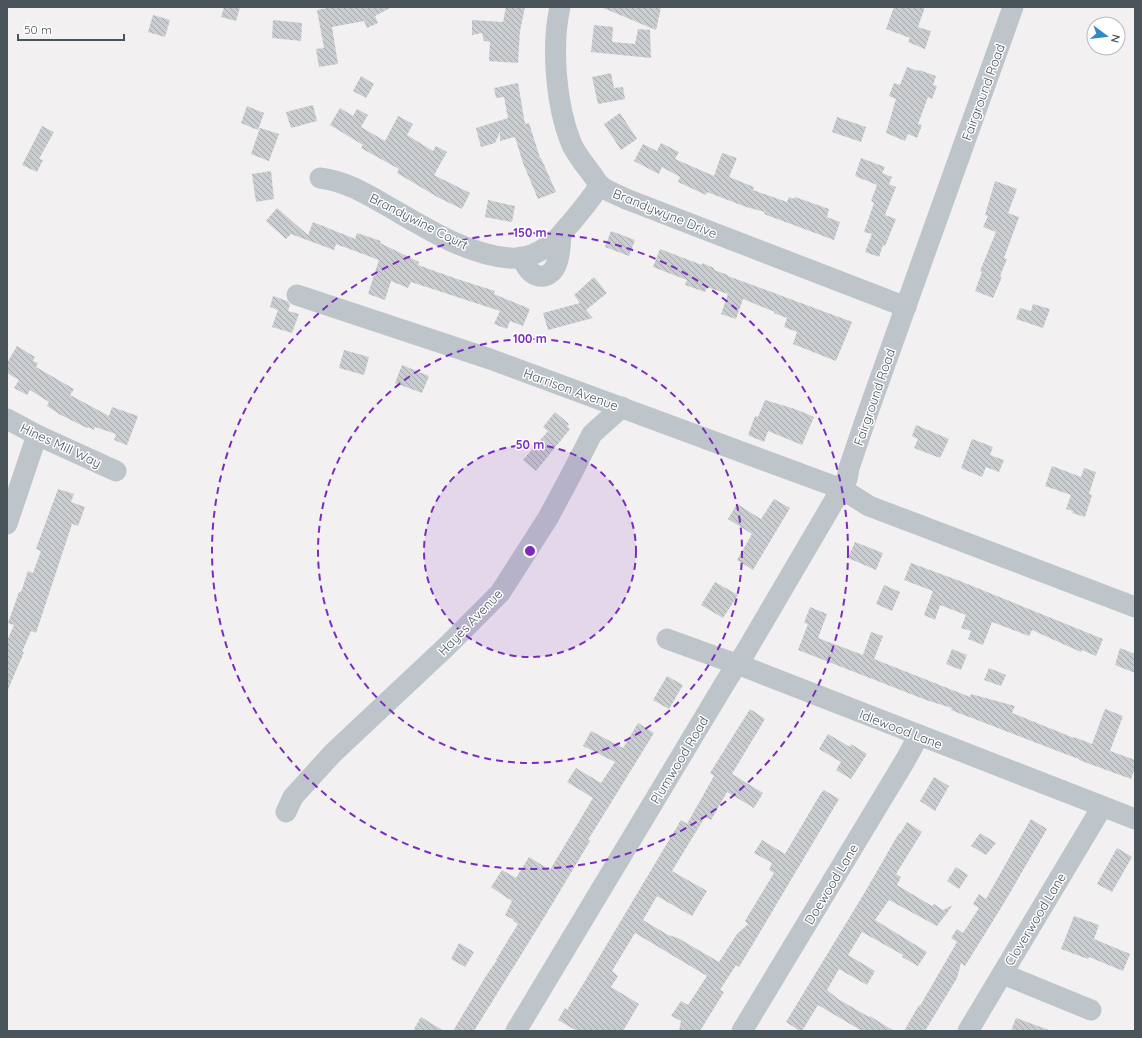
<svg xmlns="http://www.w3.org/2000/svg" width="1142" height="1038" font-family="Quicksand,sans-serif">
  <defs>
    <pattern id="building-back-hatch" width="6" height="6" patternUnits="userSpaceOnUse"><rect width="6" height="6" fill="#cacdd0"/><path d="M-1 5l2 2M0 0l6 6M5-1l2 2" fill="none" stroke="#a6a9ac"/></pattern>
  </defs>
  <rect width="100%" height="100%" fill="#f2f0f0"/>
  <g fill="url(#building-back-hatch)">
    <polygon points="224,7 240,7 236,21 221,17"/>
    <polygon points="332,7 392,7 375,16 378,23 367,28 364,21 332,27 338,64 319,67 316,49 324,48 317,10"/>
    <polygon points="506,7 525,7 520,31 518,63 489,61 490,42 484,41 482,33 472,35 472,20 503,22"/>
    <polygon points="601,7 661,7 656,30"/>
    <polygon points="894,7 925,7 918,27 931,31 925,49 908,42 910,38 886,29"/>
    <polygon points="153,15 170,20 165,37 148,32"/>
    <polygon points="273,20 302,23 301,41 272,38"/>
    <polygon points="594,25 613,27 612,42 635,44 638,29 650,30 651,58 591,52"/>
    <polygon points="907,67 918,71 919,70 936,76 933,85 937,86 932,99 928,97 918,124 922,125 917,138 908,134 905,141 886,133 896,99 889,96 894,83 900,85"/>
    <polygon points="611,73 614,88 623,87 625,99 598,104 592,77"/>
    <polygon points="361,76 374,84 366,98 353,91"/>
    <polygon points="518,83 525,124 529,123 540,158 541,158 556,192 538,199 523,163 515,137 500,141 500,132 495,143 481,147 476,128 508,118 504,97 496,98 494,88"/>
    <polygon points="313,105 317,121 291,128 286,112"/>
    <polygon points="247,106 264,113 258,130 241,123"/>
    <polygon points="340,108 353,116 357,109 368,115 361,127 385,141 398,116 413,124 407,135 433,151 436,146 447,152 434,175 470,193 462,209 439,198 397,173 399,169 361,148 363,145 330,125"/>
    <polygon points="620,113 637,139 621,150 604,124"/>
    <polygon points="837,117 866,127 861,142 832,132"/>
    <polygon points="42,126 54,132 39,159 43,160 37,172 22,165"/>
    <polygon points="260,128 279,134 269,161 251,154"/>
    <polygon points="661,143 679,152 675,159 714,176 722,153 737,158 729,177 754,187 753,190 787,202 789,197 794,199 795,197 829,209 827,217 840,222 834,240 764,214 765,212 746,207 707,192 706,195 678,182 680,177 662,167 659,174 634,161 643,144 657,151"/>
    <polygon points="861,158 885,167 882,173 892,177 889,184 896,187 885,215 896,219 885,246 883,245 879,257 865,252 872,234 864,232 874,203 871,201 877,185 855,176"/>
    <polygon points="271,171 274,199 256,202 252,174"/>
    <polygon points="995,181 1017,189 1008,213 1019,217 1004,258 1007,259 1000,276 1002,277 993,298 975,291 982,272 980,271 996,232 983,227 988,216 985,215"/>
    <polygon points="488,200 515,206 512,222 485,217"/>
    <polygon points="277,208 308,235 313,222 355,239 357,233 381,241 380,243 419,262 418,265 457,279 495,291 494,294 530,309 523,326 510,321 507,329 494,324 500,311 411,282 408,288 391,281 385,300 368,294 379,260 336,244 334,250 291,234 286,239 266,221"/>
    <polygon points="611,231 635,240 629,256 605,247"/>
    <polygon points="660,249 702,265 702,263 714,268 714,270 728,275 728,276 852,322 836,361 793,344 797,332 784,327 787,318 774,313 775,312 743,299 736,319 721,314 728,294 707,287 705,292 685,285 687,280 653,267"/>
    <polygon points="594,277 607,293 586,310 593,318 548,330 543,313 580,303 574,295"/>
    <polygon points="273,296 287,301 290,304 288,311 299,314 292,333 272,327 278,310 270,307"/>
    <polygon points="1033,304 1050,309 1043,328 1016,319 1020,308 1031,311"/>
    <polygon points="17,346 35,357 33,361 38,363 36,367 74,389 70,395 109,416 112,407 138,416 127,445 114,440 116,434 95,427 94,430 88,427 87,428 59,414 47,406 49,402 30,390 27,395 14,388 19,380 7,373 7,363"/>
    <polygon points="344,350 369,357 364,375 339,368"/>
    <polygon points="402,365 429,376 422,393 395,383"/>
    <polygon points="765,400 795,409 814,417 802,445 768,431 764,442 748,435 755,416 758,417"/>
    <polygon points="555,412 569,424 567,426 570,429 536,471 523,460 548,431 543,427"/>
    <polygon points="916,425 949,439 940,458 914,448 918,439 912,436"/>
    <polygon points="972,439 993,447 990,455 1004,460 999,472 986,467 982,477 961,468"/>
    <polygon points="1052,466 1081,477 1084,468 1096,472 1089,494 1092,495 1085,517 1072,513 1073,511 1066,509 1071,495 1045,486"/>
    <polygon points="58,489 74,494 71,502 85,507 78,526 72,524 36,633 31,631 22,652 24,652 7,692 7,641 14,625 8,623 19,592 21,592 28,571 33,573 41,551 36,549"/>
    <polygon points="774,499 790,508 753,570 737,560 752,534 728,519 737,504 761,519"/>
    <polygon points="855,542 883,553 876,570 848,558"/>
    <polygon points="911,563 960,581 1103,639 1096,656 1082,650 1081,652 1032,630 1029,636 992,622 983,645 968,639 971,631 961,628 966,615 940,605 935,620 924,615 933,591 904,580"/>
    <polygon points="715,582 738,595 723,618 701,605"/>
    <polygon points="884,585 900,592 892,611 876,604"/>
    <polygon points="810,607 827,614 818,638 863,655 871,632 883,636 874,659 970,697 971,694 1015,706 1012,713 1074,738 1074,737 1092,744 1105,709 1123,716 1110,751 1135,760 1135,768 1131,779 1079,760 1079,759 1068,755 951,710 952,708 926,700 798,650 808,624 804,623"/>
    <polygon points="1120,648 1135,654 1135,673 1115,665"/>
    <polygon points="952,649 967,655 961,670 946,664"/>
    <polygon points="989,668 1006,675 1001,686 984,680"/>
    <polygon points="667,676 683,685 669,709 653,700"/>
    <polygon points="750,709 765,719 732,774 763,793 754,808 727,792 711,820 705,817 672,871 707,891 692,916 657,896 643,920 668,935 678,938 719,962 737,934 748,924 745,921 774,873 769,870 772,863 754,853 762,840 785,854 821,793 824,790 839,799 753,944 739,967 736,965 720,990 724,992 700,1031 679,1031 681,1021 671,1016 681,1001 688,1005 707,976 635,933 612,971 618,976 611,987 639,1004 623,1031 577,1031 558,1020 565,1008 567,1010 585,981 681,820 687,824 714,776 710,773"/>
    <polygon points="638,723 654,733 588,840 590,841 545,916 474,1031 453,1031 486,976 497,960 496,960 518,924 513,921 514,920 505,915 512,901 491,887 502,870 516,878 529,857 550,870 593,798 567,782 576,768 601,783 615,762 583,746 591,731 623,748"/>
    <polygon points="828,734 850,747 851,744 867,754 851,779 836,770 841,762 819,749"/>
    <polygon points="934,777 949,786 935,811 920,801"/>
    <polygon points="1031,819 1047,829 1004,903 965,966 961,963 957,978 925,1031 904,1031 919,1005 920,1006 957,942 951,938 957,929 963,933 979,908 973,904 979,894 986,899"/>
    <polygon points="907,822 922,832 896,874 901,877 897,885 932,906 934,904 943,910 953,905 937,926 889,900 875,920 927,952 918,966 902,957 903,955 862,932 848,955 875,971 867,985 839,969 827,990 838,999 869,1017 870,1016 894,1031 862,1031 818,1005 802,1031 800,1031 786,1022 865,892 899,833 900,834"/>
    <polygon points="980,833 996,843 986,855 971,846"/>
    <polygon points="1117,848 1132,857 1112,892 1097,884"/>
    <polygon points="956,867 968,875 959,889 947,881"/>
    <polygon points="1074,916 1099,925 1094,939 1130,954 1123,971 1089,957 1088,959 1061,949"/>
    <polygon points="459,943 474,952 465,967 451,959"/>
    <polygon points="421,1017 444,1031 413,1031"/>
    <polygon points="1016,1018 1049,1030 1048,1031 1011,1031"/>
  </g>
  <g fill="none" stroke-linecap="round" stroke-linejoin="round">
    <g stroke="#bdc5cb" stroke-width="21">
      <path d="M560 7C551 47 556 107 572 145 577 155 584 164 591 173 594 176 596 182 600 185 606 191 618 195 626 199L906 307"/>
      <path d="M320 178C344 181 363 192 384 204 423 226 464 254 509 258 524 260 540 252 551 244 559 238 564 230 570 224 581 211 591 199 600 185"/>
      <path d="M521 257C524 262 527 270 532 273 535 275 540 277 544 276 560 272 560 249 561 235"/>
      <polyline points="297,295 490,359 842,489 869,506 1135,607"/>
      <polyline points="7,419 37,435 116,471"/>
      <polyline points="7,524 37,435"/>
      <polyline points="667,639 750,669 1135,819"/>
      <polyline points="286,812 293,797 333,753 447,646 500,593 548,518 571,475 592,434 622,407"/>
      <polyline points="1003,974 1091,1010"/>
      <polyline points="516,1031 728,678 745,653 847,479 849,468 868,412 1013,7"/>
      <polyline points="742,1031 906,759 919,735"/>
      <polyline points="968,1031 1102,807"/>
    </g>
  </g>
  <circle cx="530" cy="551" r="106" fill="#7b2cbf" fill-opacity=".12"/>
  <g fill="none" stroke="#7b2cbf" stroke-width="2" stroke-dasharray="7 5">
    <circle cx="530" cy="551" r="106"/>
    <circle cx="530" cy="551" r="212"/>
    <circle cx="530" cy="551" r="318"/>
  </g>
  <g text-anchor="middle" stroke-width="3" stroke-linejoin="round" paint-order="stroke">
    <g font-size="13" fill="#4a555b" stroke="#fff">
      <text transform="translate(983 92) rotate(-70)" y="5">Fairground Road</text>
      <text transform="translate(665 213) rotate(22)" y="5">Brandywyne Drive</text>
      <text transform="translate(419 221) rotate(27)" y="5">Brandywine Court</text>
      <text transform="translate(571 389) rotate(20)" y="5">Harrison Avenue</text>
      <text transform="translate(874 397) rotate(-71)" y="5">Fairground Road</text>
      <text transform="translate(61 445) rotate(25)" y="5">Hines Mill Way</text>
      <text transform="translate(470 622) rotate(-46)" y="5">Hayes Avenue</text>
      <text transform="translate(901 729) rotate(21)" y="5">Idlewood Lane</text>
      <text transform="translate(679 760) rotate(-59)" y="5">Plumwood Road</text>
      <text transform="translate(831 884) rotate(-59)" y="5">Doewood Lane</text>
      <text transform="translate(1035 919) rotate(-59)" y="5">Cloverwood Lane</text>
    </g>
  </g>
  <circle cx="530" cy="551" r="6" fill="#7b2cbf" stroke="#fff" stroke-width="2"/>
  <g font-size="12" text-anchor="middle" font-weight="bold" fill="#7b2cbf" stroke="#fff" stroke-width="3" stroke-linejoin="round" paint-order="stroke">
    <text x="530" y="237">150 m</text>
    <text x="530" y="343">100 m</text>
    <text x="530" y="449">50 m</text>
  </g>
  <rect width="1142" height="1038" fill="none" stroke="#4a555b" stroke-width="16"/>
  <g transform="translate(1106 36) rotate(105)"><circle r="19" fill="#ffffff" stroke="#b7bbbd"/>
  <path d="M0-3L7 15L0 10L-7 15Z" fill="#2e89cd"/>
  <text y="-6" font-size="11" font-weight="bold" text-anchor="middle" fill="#4a555b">N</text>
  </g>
  <path d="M18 34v6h106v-6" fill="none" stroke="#4a555b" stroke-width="2"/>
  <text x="24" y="34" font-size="12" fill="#4a555b" stroke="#ffffff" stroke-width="3" paint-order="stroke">50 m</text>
</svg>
